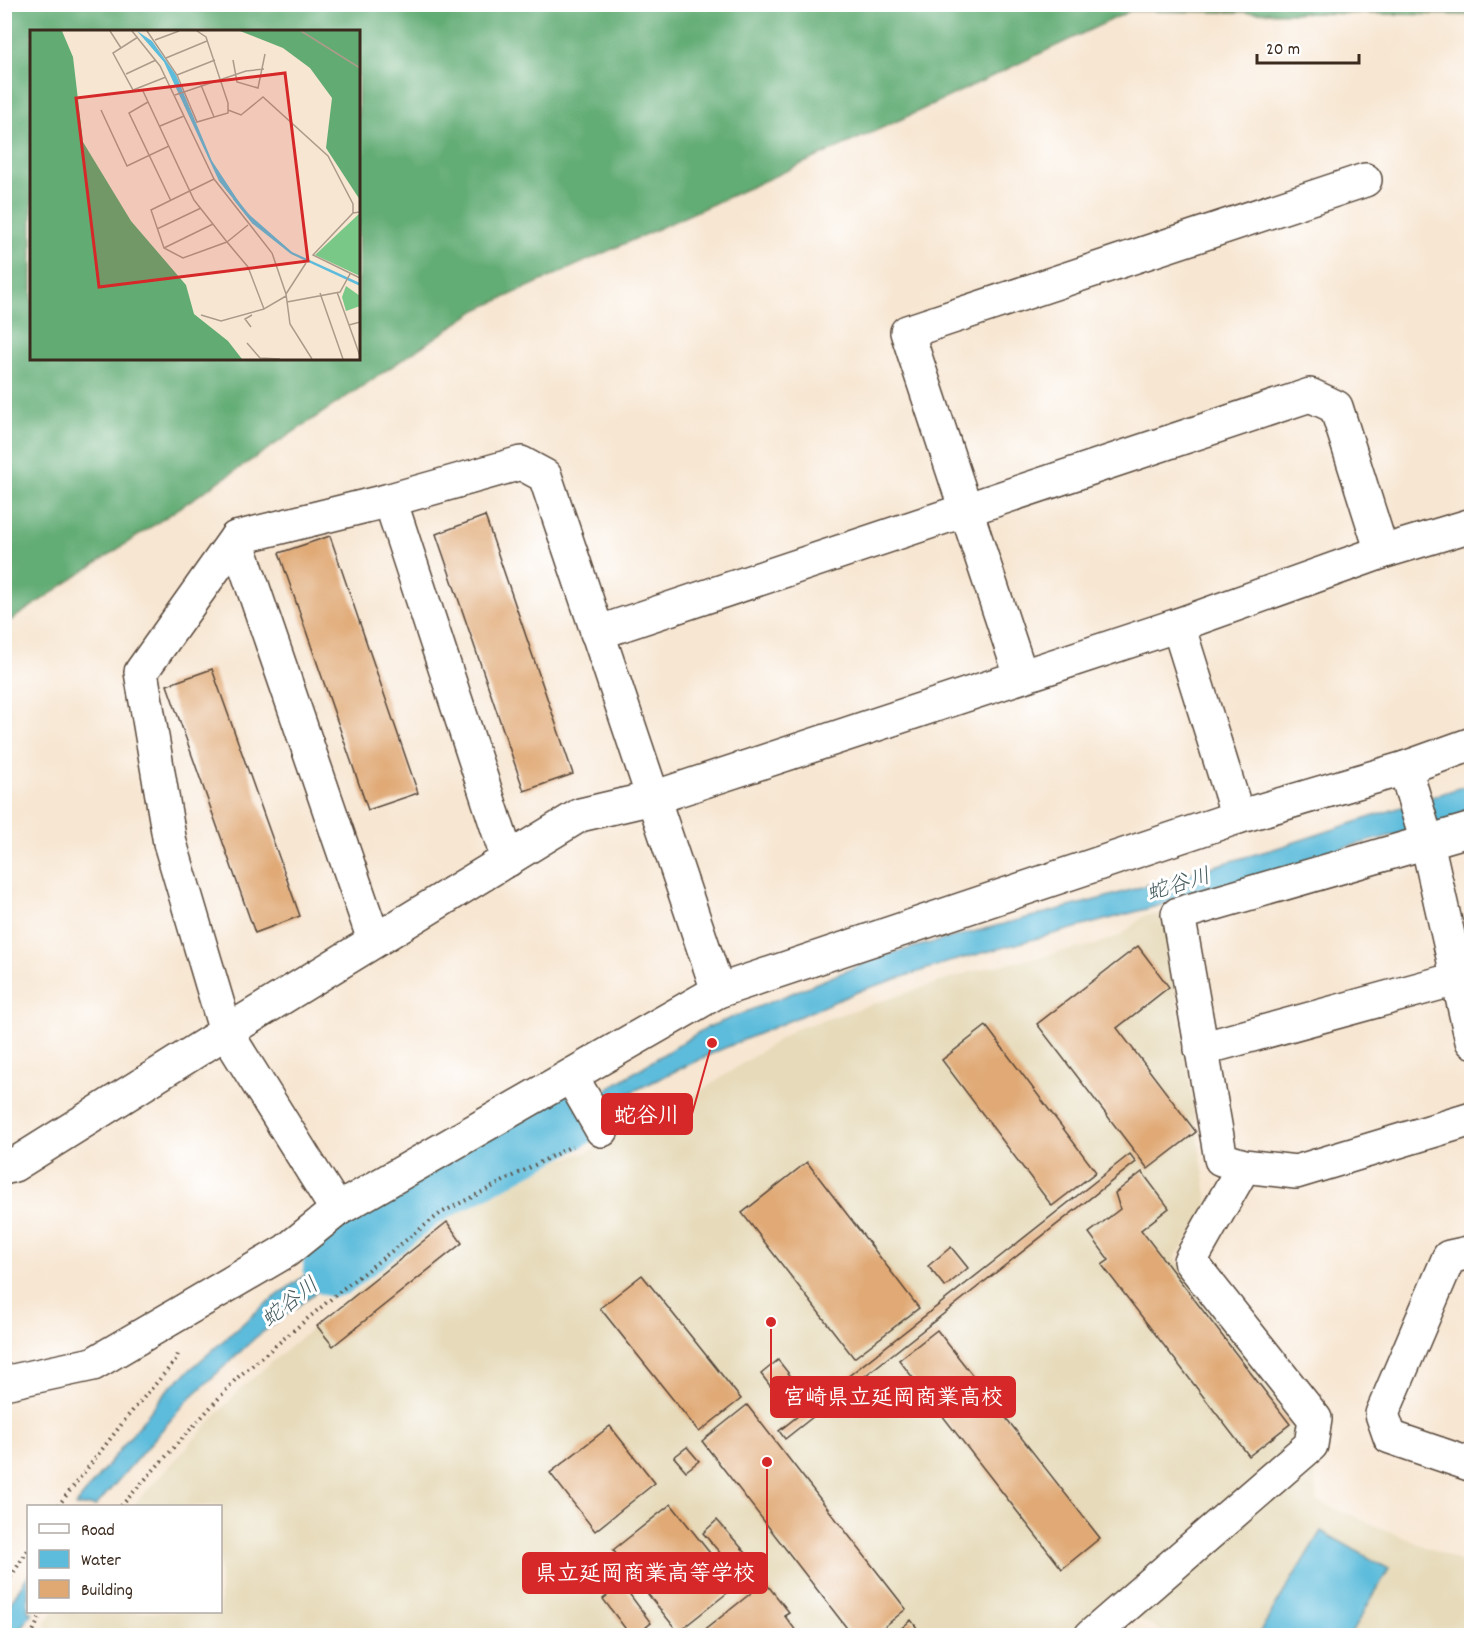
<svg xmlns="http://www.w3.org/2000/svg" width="1476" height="1640" font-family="Dekko,'Klee One',sans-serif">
  <rect width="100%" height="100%" fill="#fff"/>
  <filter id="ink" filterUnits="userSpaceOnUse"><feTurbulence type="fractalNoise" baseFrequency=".0167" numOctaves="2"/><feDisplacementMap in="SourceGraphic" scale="12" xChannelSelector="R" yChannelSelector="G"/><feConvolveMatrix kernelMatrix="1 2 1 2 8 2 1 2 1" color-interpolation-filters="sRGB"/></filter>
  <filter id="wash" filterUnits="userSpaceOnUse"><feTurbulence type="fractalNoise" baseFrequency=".008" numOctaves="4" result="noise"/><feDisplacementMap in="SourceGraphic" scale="24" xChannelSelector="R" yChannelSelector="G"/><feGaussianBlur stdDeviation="1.35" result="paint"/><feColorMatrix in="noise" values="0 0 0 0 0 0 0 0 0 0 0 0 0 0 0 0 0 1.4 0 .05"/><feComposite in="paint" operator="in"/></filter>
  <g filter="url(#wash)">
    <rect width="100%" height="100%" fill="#f7e6d2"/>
    <g fill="#e6daba">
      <polygon points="1164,914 1209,1208 1175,1258 1304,1428 1299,1441 1073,1635 45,1636 47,1621 53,1612 220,1612 220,1506 133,1506 242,1387 441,1220 559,1160 588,1152 619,1133 657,1120 793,1030 977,970 1095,945 1121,935 1145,915"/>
      <polygon points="1315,1457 1317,1501 1471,1566 1471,1635 1168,1635 1137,1617"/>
    </g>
    <path fill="#62ac74" stroke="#4e6b49" stroke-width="1.5" fill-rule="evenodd" d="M5 4H1471L1472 15 1130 11 904 118 477 310 5 624ZM32 32H358V358H32Z"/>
    <g fill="#5dbcdb" stroke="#4c737c" stroke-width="1.5">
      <polygon points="1471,784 1471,816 1346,847 1254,880 949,962 862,990 715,1052 615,1100 443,1197 255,1338 187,1401 96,1506 75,1506 168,1389 263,1306 339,1250 497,1158 704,1029 885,955 1103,898 1277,848"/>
      <polygon points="1321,1531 1389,1569 1350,1635 1258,1635"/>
      <polygon points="28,1575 28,1612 32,1612 18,1635 5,1635 5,1611"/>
    </g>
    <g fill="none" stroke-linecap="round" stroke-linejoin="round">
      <polyline stroke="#5dbcdb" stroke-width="62" points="334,1266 421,1198 573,1117"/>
    </g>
    <g id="blocks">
      <g fill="#e0a974">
        <polygon points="485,516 573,774 524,791 436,534"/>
        <polygon points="330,536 418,793 368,810 279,553"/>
        <polygon points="212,669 300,916 255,933 167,685"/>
        <polygon points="1138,946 1169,987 1117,1028 1196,1132 1148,1169 1037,1024"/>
        <polygon points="986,1026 1096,1172 1052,1206 942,1060"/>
        <polygon points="1130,1154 1136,1162 785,1439 779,1431"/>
        <polygon points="807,1162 919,1308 854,1358 742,1213"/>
        <polygon points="1142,1172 1169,1208 1141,1230 1290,1424 1249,1456 1102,1265 1109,1260 1089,1233 1120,1209 1115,1193"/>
        <polygon points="447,1222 462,1243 333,1346 317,1326"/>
        <polygon points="951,1247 968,1268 945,1287 928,1266"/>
        <polygon points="642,1275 741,1399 699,1432 600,1308"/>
        <polygon points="937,1330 1100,1538 1062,1569 899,1360"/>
        <polygon points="778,1360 800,1388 782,1401 761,1374"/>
        <polygon points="747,1405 906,1609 873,1636 853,1636 702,1441"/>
        <polygon points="610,1426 655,1483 595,1531 550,1473"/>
        <polygon points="687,1447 699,1461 686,1471 674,1457"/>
        <polygon points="671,1504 736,1586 678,1632 613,1550"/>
        <polygon points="717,1520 753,1561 739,1575 703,1533"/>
        <polygon points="765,1582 789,1612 784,1615 800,1636 697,1636"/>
        <polygon points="622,1584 651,1623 635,1636 631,1636 603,1599"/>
        <polygon points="911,1620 923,1636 892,1636"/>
      </g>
    </g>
  </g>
  <g filter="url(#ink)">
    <use href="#blocks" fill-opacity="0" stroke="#574639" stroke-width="1.5"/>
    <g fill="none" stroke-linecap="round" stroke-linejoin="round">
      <defs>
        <g id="street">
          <polyline points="390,500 508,860"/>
          <polyline points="236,538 374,940"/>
          <polyline points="1178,625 1238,817"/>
          <polyline points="597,633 1310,395 1336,407 1382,552"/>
          <polyline points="1021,676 907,332 1365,180"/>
          <polyline points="1405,768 1427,842 1472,1041"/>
          <polyline points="1472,829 1178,914 1221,1159 1244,1166 1296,1172 1472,1119"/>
          <polyline points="1201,1049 1456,979"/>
          <polyline points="571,1076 602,1130"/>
          <polyline points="4,1168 14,1165 226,1032 170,843 141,672 236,538 390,500 521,463 545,476 718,991"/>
          <polyline points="337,1210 226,1032 580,815 653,798 1178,625 1382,552 1472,525"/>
          <polyline points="1472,1252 1449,1257 1382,1414 1390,1437 1472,1465"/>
          <polyline points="4,1383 93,1364 286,1251 337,1210 718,991 1238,817 1405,768 1472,744"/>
          <polyline points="1091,1636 1311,1445 1315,1419 1190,1261 1244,1166"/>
        </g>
      </defs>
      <use href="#street" stroke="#574639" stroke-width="36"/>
      <g stroke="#574639" stroke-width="4" stroke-dasharray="1.5 4.5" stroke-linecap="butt">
        <polyline points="58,1506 128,1416 176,1360 178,1354"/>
        <polyline points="121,1506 237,1378 344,1288 441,1213 572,1146"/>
        <polyline points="4,1587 28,1550"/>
        <polyline points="31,1636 42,1612"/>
      </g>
      <use href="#street" stroke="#fff" stroke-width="33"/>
    </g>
  </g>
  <g text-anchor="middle" stroke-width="6" stroke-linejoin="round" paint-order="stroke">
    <g font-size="22" font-style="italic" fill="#475d60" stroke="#fff">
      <text transform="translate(1178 883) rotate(-17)" y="8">蛇谷川</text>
      <text transform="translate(289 1301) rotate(-38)" y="8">蛇谷川</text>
    </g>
  </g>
  <g transform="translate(30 30)">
    <rect width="330" height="330" fill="#f7e6d2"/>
    <path d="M330 183V246L285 225ZM316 256 330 266V276L316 281 312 267Z" fill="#79c888"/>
    <path d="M0 1H32L43 27 53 112 101 191 156 255 164 284 198 311 212 329H0ZM210 1H330V170L296 118 302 68 280 38 253 18Z" fill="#62ac74"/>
    <path d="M107 1 122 11 146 45 182 131 215 181 262 222 330 253V256L261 224 223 194 189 151 134 32Z" fill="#5dbcdb"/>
    <path fill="none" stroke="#5dbcdb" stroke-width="3" d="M204 168 224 193"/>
    <path fill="none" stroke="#ac9b8a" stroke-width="1.5" d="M80 1 91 18M102 1 130 36 184 149 242 223 256 264 260 294 282 329M117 1 147 45 167 92 198 83V73L176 7 167 1M271 1 330 38M108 7 83 23 103 60 136 47M125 10 149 1M136 28 177 11M203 30 207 52 228 58 235 24M96 44 126 30M147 45 185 30M171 55 184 87M112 59 164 170 197 212 218 195M145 65 216 41 234 39M118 72 99 83 141 171M71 80 97 136 139 116M198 80 211 85 233 67 298 126 323 174V183M130 96 154 86M184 149 121 180 134 218 153 228 197 212 218 237 234 279 256 266M330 182 323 183 283 225 330 248M127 199 171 178M134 218 183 194M307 262 319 295M290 263 313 329M256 264 276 233M257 272 310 262 320 244M171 285 191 291 234 279M221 297 215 289 222 285M217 313 230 328 250 329M330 326 319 295 330 292"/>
    <path fill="#d62828" fill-opacity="0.15" stroke="#d62828" stroke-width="3" d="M255 43 278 231 69 257 46 68Z"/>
    <rect width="330" height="330" fill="none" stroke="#3b2a1e" stroke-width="3"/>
  </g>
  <path fill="none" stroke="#d62828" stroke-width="2" d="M712 1043L692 1114M771 1322L771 1397M767 1462L767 1573"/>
  <g fill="#d62828" stroke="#fff" stroke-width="2">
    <circle cx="712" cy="1043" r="6"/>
    <circle cx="771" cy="1322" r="6"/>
    <circle cx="767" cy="1462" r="6"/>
  </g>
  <g fill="#d62828" stroke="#d62828" stroke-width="2">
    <rect x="602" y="1094" width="90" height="40" rx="6"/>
    <rect x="771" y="1377" width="244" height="40" rx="6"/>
    <rect x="523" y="1553" width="244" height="40" rx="6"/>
  </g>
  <g font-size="22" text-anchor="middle" font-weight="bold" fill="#fff">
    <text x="647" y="1122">蛇谷川</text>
    <text x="893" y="1404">宮崎県立延岡商業高校</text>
    <text x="645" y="1580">県立延岡商業高等学校</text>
  </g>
  <rect width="1476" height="1640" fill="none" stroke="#fff" stroke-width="24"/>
  <rect x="27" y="1505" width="195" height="108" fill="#ffffff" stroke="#b1aaa5" stroke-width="1.5"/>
  <rect x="39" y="1524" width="30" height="9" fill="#ffffff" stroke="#b1aaa5" stroke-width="1.5"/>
  <text x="81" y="1535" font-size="18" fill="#3b2a1e">Road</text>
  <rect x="39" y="1550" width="30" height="18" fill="#5dbcdb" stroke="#b1aaa5" stroke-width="1.5"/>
  <text x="81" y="1565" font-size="18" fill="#3b2a1e">Water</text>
  <rect x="39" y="1580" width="30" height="18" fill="#e0a974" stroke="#b1aaa5" stroke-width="1.5"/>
  <text x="81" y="1595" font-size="18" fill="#3b2a1e">Building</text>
  <path d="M1257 54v9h102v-9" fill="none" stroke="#3b2a1e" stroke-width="3"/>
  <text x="1266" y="54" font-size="18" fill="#3b2a1e" stroke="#ffffff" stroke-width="4.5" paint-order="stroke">20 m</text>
</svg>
